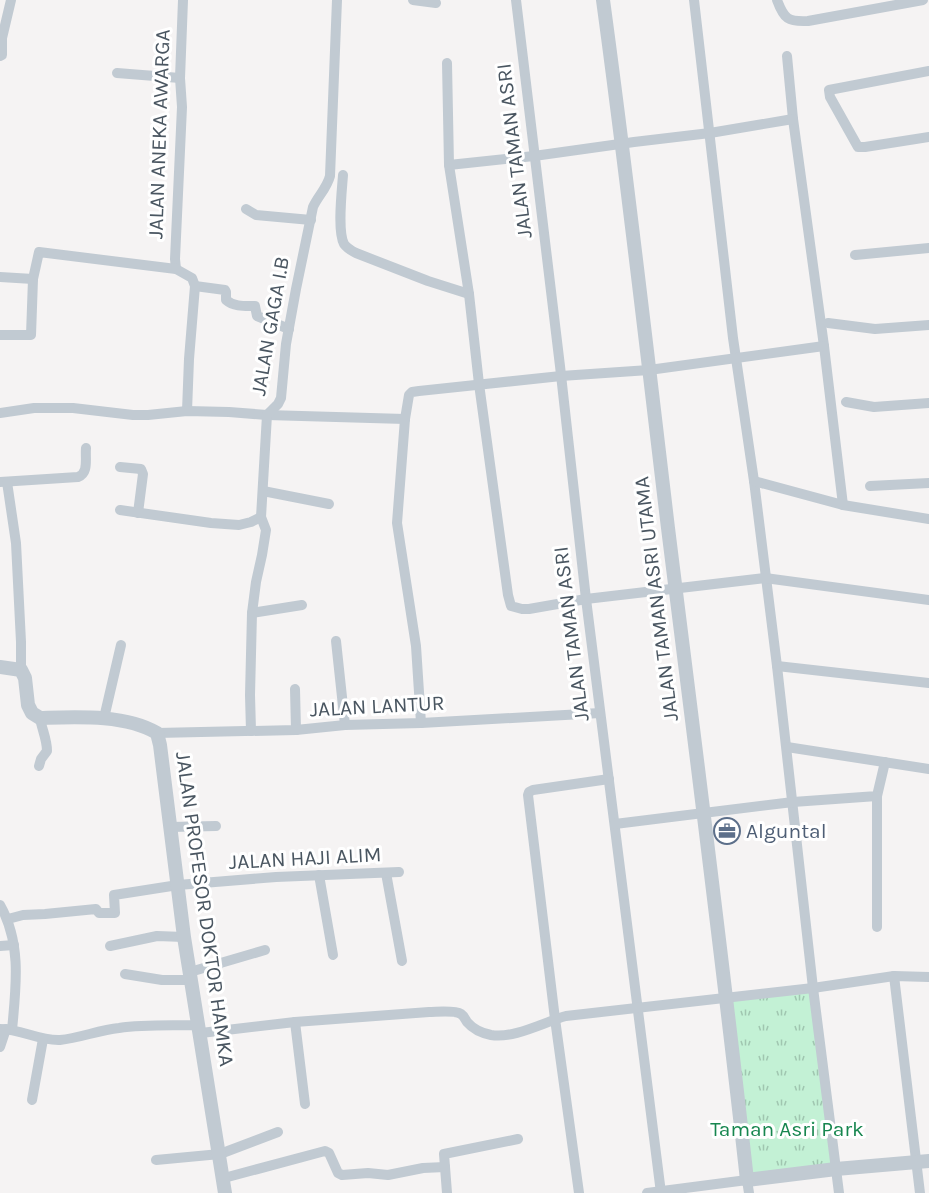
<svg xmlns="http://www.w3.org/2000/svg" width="929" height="1193" font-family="Karla,sans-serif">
  <defs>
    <pattern id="park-tufts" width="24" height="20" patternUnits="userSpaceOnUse" patternTransform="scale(1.5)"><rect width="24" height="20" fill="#c3f1d5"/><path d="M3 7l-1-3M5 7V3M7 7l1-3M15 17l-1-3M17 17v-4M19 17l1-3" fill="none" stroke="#a0c6b0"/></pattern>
  </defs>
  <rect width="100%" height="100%" fill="#f5f3f3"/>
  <polygon fill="url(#park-tufts)" points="814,988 840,1171 746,1184 727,998"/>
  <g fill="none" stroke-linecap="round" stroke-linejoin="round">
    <g stroke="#c1cad2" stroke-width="10">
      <polyline points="413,0 436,3"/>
      <polyline points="516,0 560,366 586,599 661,1193"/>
      <polyline points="694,0 733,338 754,481 777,666 813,988 839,1193"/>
      <path d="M777 0C784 19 788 22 808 21L923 0"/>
      <polyline points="0,56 2,55 2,38 11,0"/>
      <polyline points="787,56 793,119 824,346 843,505"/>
      <polyline points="447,63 449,165 469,294 479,384 508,595 511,606 522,609 529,609 586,599 765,578 929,600"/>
      <polyline points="929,71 829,90 830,97 858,147 865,147 929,137"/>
      <polyline points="117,73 180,78"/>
      <polyline points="449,165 534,156 634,142 710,133 793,119"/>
      <path d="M343 175C342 190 337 231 344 244 347 248 352 251 356 253L428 281 469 294"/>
      <polyline points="246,209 256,215 311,220"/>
      <polyline points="855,255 929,248"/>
      <polyline points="176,269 175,259 182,107 180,78 183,0"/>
      <polyline points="0,277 33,279"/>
      <path d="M195 286 225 290 226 292V300C234 307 245 306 255 306L257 316 289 329"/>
      <polyline points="828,323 875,329 929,325"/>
      <polyline points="0,335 31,335 33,279 39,252 176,269 192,278 195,286 189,359 187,411"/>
      <polyline points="846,402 874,407 929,403"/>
      <polyline points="0,413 34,408 73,408 133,415 148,415 187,411 229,412 267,415 405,419"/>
      <polyline points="120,467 141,469 143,474 138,513"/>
      <polyline points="754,481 843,505 929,519"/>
      <path d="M0 482 78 477C89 473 85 459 86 448"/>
      <polyline points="7,482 16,543 21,642 21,670"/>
      <polyline points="870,486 929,483"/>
      <polyline points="263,491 329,504"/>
      <polyline points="120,510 211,523 239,525 251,522 261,517"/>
      <polyline points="252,613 302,605"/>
      <polyline points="336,641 345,725"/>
      <polyline points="777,666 929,683"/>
      <polyline points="295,689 296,730"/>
      <polyline points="104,718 121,645"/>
      <polyline points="421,723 416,646 397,523 405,419 409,395 412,392 419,391 561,376 649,370 824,346"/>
      <path d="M251 731 250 695 252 613 256 582 262 555 266 530 261 517 267 415 278 404 281 398 286 344 296 289 313 207C318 196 327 188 330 176L337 0"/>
      <polyline points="157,733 296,730 345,725 421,723 600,713"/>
      <polyline points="787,747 929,769"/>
      <path d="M39 766 41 759 47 751C47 739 42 730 40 718"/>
      <polyline points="615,824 793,802 877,796 885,762"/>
      <polyline points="171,827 216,826"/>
      <polyline points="386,873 402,961"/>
      <polyline points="319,875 333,955"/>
      <path d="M0 905C22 944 16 987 12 1030"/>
      <polyline points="8,919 23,915 45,914 96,909 99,913 115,913 114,895 178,885 276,877 399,872"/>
      <polyline points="877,927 877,796"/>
      <polyline points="0,946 14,945"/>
      <polyline points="110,946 157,936 184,937"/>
      <polyline points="190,972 265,950"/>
      <polyline points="125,974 162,980 191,980"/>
      <polyline points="894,976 920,1193"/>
      <polyline points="295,1022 305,1104"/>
      <path d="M0 1029C21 1029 39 1041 60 1040 80 1038 99 1030 119 1028 146 1024 173 1026 199 1025"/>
      <path d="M201 1033 295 1022 429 1012C437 1012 455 1010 461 1014 464 1016 465 1019 467 1022 473 1029 481 1033 491 1035 514 1039 544 1022 566 1016L813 988 894 976 929 977"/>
      <polyline points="0,1047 6,1029"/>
      <polyline points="32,1100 43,1039"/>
      <polyline points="156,1160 220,1154 278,1132"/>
      <polyline points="224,1178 325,1151 329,1153 338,1173 342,1175 368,1173 388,1175 423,1168 445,1167"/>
      <polyline points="447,1193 444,1154 518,1139"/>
      <polyline points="579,1193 555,1019 528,795 529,792 533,790 609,779"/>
      <polyline points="647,1193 747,1180 749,1193"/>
    </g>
    <g stroke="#c1cad2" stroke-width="14">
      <path d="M603 0C627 176 647 352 668 528 695 745 723 962 747 1180L836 1169 929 1161"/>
      <path d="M0 667 21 670 25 678 28 705 32 713 40 718C76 717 125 714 157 733L160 745 184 937 225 1193"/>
    </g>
  </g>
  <defs>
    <symbol id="office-ring" viewBox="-11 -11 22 22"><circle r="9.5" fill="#fff" stroke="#5c6f8a" stroke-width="1.5"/><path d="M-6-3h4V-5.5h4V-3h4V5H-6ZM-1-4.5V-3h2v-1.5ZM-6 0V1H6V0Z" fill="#5c6f8a"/></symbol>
  </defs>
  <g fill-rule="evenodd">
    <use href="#office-ring" x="712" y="816" width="30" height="30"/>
  </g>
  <g text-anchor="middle" stroke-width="6" stroke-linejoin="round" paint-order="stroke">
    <g font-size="21" fill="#4a5661" stroke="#fff">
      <text transform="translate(159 134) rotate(-88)" y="7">JALAN ANEKA AWARGA</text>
      <text transform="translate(514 151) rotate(-97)" y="7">JALAN TAMAN ASRI</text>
      <text transform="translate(270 326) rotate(-80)" y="7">JALAN GAGA I.B</text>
      <text transform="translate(656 599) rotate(-97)" y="7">JALAN TAMAN ASRI UTAMA</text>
      <text transform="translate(571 634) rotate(-97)" y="7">JALAN TAMAN ASRI</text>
      <text transform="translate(377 706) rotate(-3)" y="7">JALAN LANTUR</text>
      <text transform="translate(305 858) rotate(-3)" y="7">JALAN HAJI ALIM</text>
      <text transform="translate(205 909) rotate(82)" y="7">JALAN PROFESOR DOKTOR HAMKA</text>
    </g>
    <g font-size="21" fill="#4e5e75" stroke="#fff" text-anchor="start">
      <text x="746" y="838">Alguntal</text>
    </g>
    <g font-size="21" fill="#17864f" stroke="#fff">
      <text x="787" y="1136">Taman Asri Park</text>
    </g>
  </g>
</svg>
